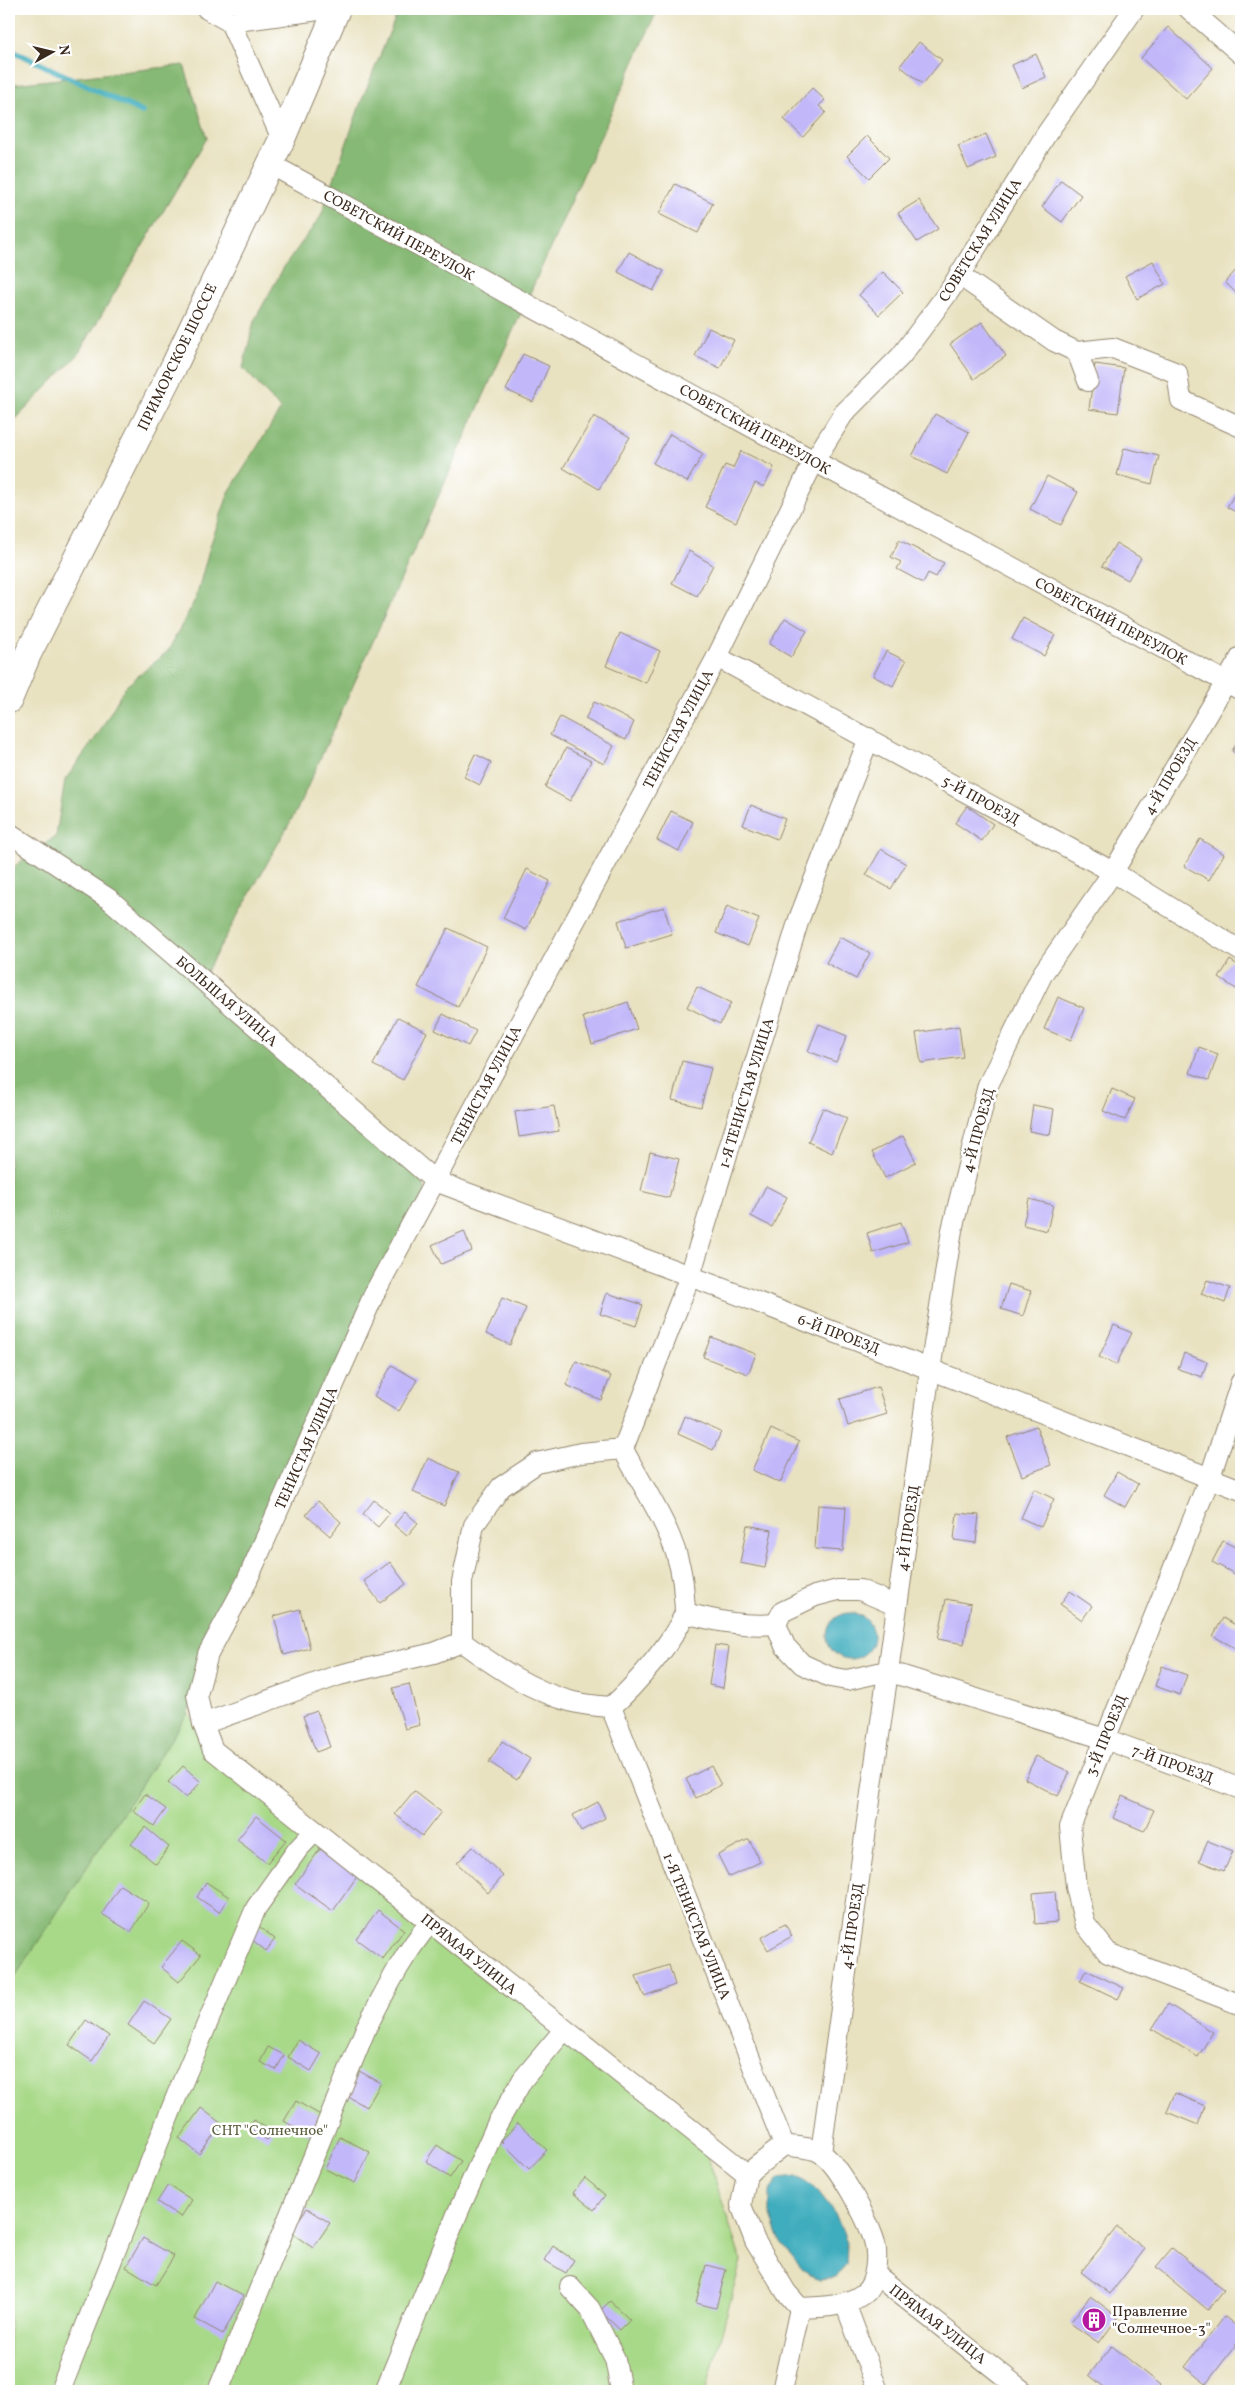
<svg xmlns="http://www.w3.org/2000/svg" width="1250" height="2400" font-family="Vollkorn,serif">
  <rect width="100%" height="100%" fill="#fff"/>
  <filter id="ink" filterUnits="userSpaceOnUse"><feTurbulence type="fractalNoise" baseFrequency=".02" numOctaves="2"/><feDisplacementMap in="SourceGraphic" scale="10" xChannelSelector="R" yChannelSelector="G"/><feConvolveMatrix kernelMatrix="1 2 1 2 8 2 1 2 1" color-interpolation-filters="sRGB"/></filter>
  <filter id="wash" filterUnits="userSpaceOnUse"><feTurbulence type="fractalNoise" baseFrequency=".0096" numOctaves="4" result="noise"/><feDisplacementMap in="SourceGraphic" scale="20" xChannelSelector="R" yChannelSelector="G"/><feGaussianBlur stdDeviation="1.12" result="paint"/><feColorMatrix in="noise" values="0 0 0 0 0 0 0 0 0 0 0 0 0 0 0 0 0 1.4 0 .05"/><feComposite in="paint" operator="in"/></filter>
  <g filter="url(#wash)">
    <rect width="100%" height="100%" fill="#e9e2c1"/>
    <polygon fill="#a8d988" stroke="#728253" points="188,1713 213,1750 702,2138 741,2261 706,2391 9,2391 9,1986"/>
    <g fill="#86b974" stroke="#607249">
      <polygon points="399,9 658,9 297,810 202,979 422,1170 426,1196 208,1654 188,1713 9,1986 9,870 56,836 65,780 99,733 125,687 168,651 196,598 210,546 229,492 281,409 243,368 254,321 284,267 321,216 361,102"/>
      <polygon points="184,65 207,138 77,356 9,426 9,81 14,84"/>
    </g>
    <g fill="#40adbe" stroke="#3e6c6e">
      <circle cx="850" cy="1636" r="23"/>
      <polygon points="796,2176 815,2187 835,2213 847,2243 846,2264 836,2278 819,2280 802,2269 781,2243 770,2213 770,2191 780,2178"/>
    </g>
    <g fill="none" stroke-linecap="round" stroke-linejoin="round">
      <polyline stroke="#40adbe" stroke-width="5.5" points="9,49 142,112"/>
    </g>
    <g id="blocks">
      <g fill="#c1b7f9">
        <polygon points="1168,27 1213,68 1186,99 1141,58"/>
        <polygon points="919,42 942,60 923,84 900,66"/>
        <polygon points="1036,54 1046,77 1022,88 1012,65"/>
        <polygon points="812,88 825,100 819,106 826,112 803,137 784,119"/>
        <polygon points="986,134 996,157 968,169 958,146"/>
        <polygon points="867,136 889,158 869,178 847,156"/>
        <polygon points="1061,180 1081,195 1062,222 1042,207"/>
        <polygon points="675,184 713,203 698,233 659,214"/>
        <polygon points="919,200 938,229 917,242 898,213"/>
        <polygon points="629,252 664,271 653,291 618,272"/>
        <polygon points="1153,261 1165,284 1137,299 1125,276"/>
        <polygon points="1241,265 1241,298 1225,282"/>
        <polygon points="883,272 903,292 879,315 859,295"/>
        <polygon points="982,322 1006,356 974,379 950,344"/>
        <polygon points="709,328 734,340 720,368 695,356"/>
        <polygon points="523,354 549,366 533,402 506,390"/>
        <polygon points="1095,364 1124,368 1118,413 1089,409"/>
        <rect x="1239" y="368" width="2" height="33"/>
        <polygon points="935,414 969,432 947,474 912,456"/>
        <polygon points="594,416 630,437 599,489 563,468"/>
        <polygon points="670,434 703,454 687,482 653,463"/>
        <polygon points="1124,448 1159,456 1152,484 1117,475"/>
        <polygon points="741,451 774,467 764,487 755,483 736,522 705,507 725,465 733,468"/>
        <polygon points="1047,476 1078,492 1061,525 1030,509"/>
        <polygon points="1241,483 1241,515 1227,507"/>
        <polygon points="899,540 944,563 936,577 928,573 923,583 897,569 901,562 891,557"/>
        <polygon points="1116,543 1141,558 1128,580 1102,566"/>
        <polygon points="689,551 713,565 697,596 672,583"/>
        <polygon points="785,618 807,631 791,657 769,644"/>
        <polygon points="1023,618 1055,635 1044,656 1012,639"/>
        <polygon points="620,633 660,651 646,683 606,666"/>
        <polygon points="886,651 906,661 893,686 873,676"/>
        <polygon points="594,702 634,722 626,740 585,719"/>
        <polygon points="560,717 614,746 604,764 550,735"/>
        <polygon points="1241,736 1241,757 1232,751"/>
        <polygon points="566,748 591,761 570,801 545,787"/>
        <polygon points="475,754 491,762 480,785 464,777"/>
        <polygon points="751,805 785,819 777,839 743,825"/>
        <polygon points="967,806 993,824 982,841 955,823"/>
        <polygon points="671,811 693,822 679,851 657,840"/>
        <polygon points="1200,839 1224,854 1209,880 1184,866"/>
        <polygon points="881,849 906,864 891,889 866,875"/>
        <polygon points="527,869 550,881 526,930 503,918"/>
        <polygon points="727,906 759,919 748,946 716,933"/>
        <polygon points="664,907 672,934 626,948 618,921"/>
        <polygon points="448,928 487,947 458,1007 418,987"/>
        <polygon points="840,937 870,953 856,979 826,963"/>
        <polygon points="1230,960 1241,967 1241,992 1219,978"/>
        <polygon points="697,987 731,1003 720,1024 687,1007"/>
        <polygon points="1058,997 1084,1008 1071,1040 1044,1029"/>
        <polygon points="628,1002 637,1029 592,1044 583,1017"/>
        <polygon points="443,1014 476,1031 468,1046 435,1030"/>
        <polygon points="398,1017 427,1032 403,1080 373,1065"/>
        <polygon points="819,1024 847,1036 836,1062 808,1051"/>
        <polygon points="959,1026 963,1057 921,1063 916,1033"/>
        <polygon points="1199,1047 1218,1054 1209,1080 1190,1073"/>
        <polygon points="682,1061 711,1068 701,1107 672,1100"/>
        <polygon points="1112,1089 1135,1099 1125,1120 1103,1111"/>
        <polygon points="1033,1105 1054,1109 1050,1135 1029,1131"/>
        <polygon points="554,1106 559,1131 519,1137 515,1112"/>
        <polygon points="823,1108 847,1118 832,1153 808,1142"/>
        <polygon points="903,1136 916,1162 885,1178 872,1152"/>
        <polygon points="650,1152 679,1159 669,1198 641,1191"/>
        <polygon points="766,1186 787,1197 772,1227 751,1216"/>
        <polygon points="1029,1199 1053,1205 1047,1231 1023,1225"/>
        <polygon points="901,1222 908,1242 873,1253 867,1233"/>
        <polygon points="464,1231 472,1251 441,1264 432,1245"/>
        <polygon points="1207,1280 1230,1288 1225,1303 1201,1294"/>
        <polygon points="1009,1284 1031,1291 1023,1316 1001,1309"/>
        <polygon points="607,1293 643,1305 636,1326 600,1314"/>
        <polygon points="502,1298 526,1308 510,1345 486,1334"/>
        <polygon points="1114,1325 1132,1333 1116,1365 1099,1357"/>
        <polygon points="711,1337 756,1354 748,1374 703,1357"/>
        <polygon points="1184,1353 1207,1362 1202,1377 1178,1369"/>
        <polygon points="576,1361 611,1376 601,1400 566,1385"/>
        <polygon points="392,1365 417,1380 399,1411 374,1396"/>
        <polygon points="878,1387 887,1414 848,1426 840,1399"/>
        <polygon points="685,1416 721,1432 713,1450 678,1434"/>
        <polygon points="1036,1426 1051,1465 1022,1476 1007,1437"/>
        <polygon points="771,1429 799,1442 780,1483 752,1470"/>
        <polygon points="428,1458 459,1472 444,1506 413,1492"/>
        <polygon points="1117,1472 1138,1484 1125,1507 1104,1495"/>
        <polygon points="1034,1489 1054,1499 1041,1527 1021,1518"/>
        <polygon points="374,1500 390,1513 378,1527 363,1514"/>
        <polygon points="318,1501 341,1522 330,1536 306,1515"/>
        <polygon points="818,1505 846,1507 843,1551 815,1549"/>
        <polygon points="405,1512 418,1523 407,1536 394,1525"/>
        <polygon points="957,1513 979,1515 976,1543 954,1540"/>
        <polygon points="747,1525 772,1530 765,1568 740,1563"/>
        <polygon points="1223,1541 1241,1550 1241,1566 1237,1575 1212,1562"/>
        <polygon points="390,1562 406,1584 380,1603 364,1581"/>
        <polygon points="1070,1591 1092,1606 1082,1620 1060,1604"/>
        <polygon points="946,1599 971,1604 964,1644 938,1639"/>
        <polygon points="300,1609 310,1648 284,1655 274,1616"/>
        <polygon points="1223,1618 1241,1628 1241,1646 1239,1650 1213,1636"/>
        <polygon points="715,1645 729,1647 723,1688 709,1685"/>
        <polygon points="1162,1666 1187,1675 1180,1695 1155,1686"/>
        <polygon points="409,1684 420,1725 405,1729 393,1688"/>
        <polygon points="317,1711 330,1747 316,1752 303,1716"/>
        <polygon points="502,1741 530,1759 517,1780 489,1762"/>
        <polygon points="1036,1756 1070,1772 1058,1796 1025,1779"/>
        <polygon points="183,1766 201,1782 186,1798 168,1782"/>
        <polygon points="711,1766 721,1785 696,1798 686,1779"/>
        <polygon points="414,1791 441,1812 422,1836 395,1814"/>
        <polygon points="145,1794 166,1809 154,1826 133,1811"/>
        <polygon points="1122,1796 1154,1810 1144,1831 1113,1818"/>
        <polygon points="598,1802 605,1818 581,1831 573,1815"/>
        <polygon points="256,1816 286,1840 267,1863 237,1840"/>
        <polygon points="145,1827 169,1847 156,1864 131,1844"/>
        <polygon points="749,1839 760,1862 729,1877 718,1855"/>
        <polygon points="1208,1841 1233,1851 1224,1871 1199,1861"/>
        <polygon points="473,1847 503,1876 488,1893 457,1863"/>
        <polygon points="320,1849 358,1875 333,1911 295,1884"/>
        <polygon points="206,1882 229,1897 219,1912 197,1897"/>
        <polygon points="120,1885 149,1903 131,1932 102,1914"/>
        <polygon points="1055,1891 1057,1922 1035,1924 1033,1893"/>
        <polygon points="378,1910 404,1930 383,1959 356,1939"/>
        <polygon points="255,1923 275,1939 266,1951 246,1935"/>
        <polygon points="785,1924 792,1936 768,1950 761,1938"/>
        <polygon points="182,1941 201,1955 179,1982 161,1967"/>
        <polygon points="669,1965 675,1985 644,1996 636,1976"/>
        <polygon points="1086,1970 1124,1988 1118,1999 1080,1981"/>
        <polygon points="144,2001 171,2019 154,2043 128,2025"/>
        <polygon points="1168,2004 1213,2032 1198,2057 1152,2029"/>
        <polygon points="86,2020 109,2036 92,2061 69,2045"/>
        <polygon points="298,2040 321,2054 311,2071 288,2057"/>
        <polygon points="268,2047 284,2055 276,2070 260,2062"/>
        <polygon points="359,2071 381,2083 367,2107 345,2095"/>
        <polygon points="1175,2093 1205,2106 1198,2125 1167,2112"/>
        <polygon points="296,2101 322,2116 310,2136 284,2121"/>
        <polygon points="201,2108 222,2124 199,2154 179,2138"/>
        <polygon points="254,2120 272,2132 267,2140 249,2127"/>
        <polygon points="518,2123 547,2150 529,2169 501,2141"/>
        <polygon points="340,2137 370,2152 355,2183 325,2169"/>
        <polygon points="437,2145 461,2161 450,2178 426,2161"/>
        <polygon points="585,2178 605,2195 594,2210 573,2193"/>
        <polygon points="168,2185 192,2200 181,2217 157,2202"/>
        <polygon points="307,2208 330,2223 313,2248 290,2232"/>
        <polygon points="1117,2227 1145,2249 1110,2294 1081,2272"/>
        <polygon points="143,2238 174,2256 156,2285 126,2267"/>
        <polygon points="553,2246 574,2260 566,2273 544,2260"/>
        <polygon points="1172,2248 1224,2290 1208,2310 1156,2267"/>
        <polygon points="706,2265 726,2270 716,2308 696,2303"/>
        <polygon points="215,2281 243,2296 223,2334 195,2319"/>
        <polygon points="1090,2296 1118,2317 1099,2343 1070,2323"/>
        <polygon points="610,2301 630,2320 620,2330 600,2311"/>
        <polygon points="1224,2316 1241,2330 1241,2338 1206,2384 1185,2367"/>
        <polygon points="1112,2346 1161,2385 1156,2391 1109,2391 1089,2375"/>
      </g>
    </g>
  </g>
  <g filter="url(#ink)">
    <use href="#blocks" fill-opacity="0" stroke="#928670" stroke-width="1"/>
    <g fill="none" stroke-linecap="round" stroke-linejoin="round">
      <defs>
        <g id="minor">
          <polyline points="207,9 230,22 326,9"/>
          <polyline points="1189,9 1241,54"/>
          <polyline points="230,22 282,139"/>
          <polyline points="270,164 814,461 1241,690"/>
          <polyline points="959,275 1054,341 1077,352 1113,348 1177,373 1181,400 1241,427"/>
          <polyline points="1077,352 1088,381"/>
          <polyline points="717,657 1113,872 1241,951"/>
          <polyline points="9,833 109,899 435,1181 690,1276 1241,1490"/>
          <polyline points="1241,1382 1210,1477 1070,1827 1076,1887 1085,1924 1108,1953 1241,2005"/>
          <path d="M623 1449C647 1496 682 1540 684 1596 684 1601 686 1609 684 1615 673 1642 633 1688 611 1707 598 1706 585 1705 573 1702 531 1691 496 1667 462 1642V1582L474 1525 501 1487 537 1463 581 1453Z"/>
          <polyline points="623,1449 690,1276 799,919 869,738"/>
          <polyline points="897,1606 860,1590 838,1590 815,1596 782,1612 776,1624 785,1646 802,1664 830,1677 847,1680 887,1671 1105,1739 1241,1789"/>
          <path d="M685 1613C716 1621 744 1627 776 1624"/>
          <polyline points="611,1707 784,2145"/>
          <polyline points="203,1724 339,1675 434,1653 462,1642"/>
          <path d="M784 2145C794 2147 813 2147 821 2153 839 2165 866 2217 873 2237 879 2253 877 2284 863 2294 845 2307 822 2307 800 2308L786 2292 755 2241 741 2205 747 2174Z"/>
          <polyline points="821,2152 930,1370 952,1230 988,1085 1043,973 1113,872 1241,657"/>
          <polyline points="747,2174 213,1750 203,1724 197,1695 208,1654 245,1585 375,1292 717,657 814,461 844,413 901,356 950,290 1047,133 1134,9"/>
          <polyline points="876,2275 1023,2391"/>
          <polyline points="570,2287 590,2309 615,2359 621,2391"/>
          <polyline points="845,2303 878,2391"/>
          <polyline points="60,2391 177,2095 256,1908 298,1849 315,1831"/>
          <path d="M218 2391 366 2028C385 1992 403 1954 430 1923"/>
          <polyline points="385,2391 458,2212 497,2124 523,2079 564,2030"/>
          <polyline points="782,2391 800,2308"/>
        </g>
        <polyline id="major" points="9,700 28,654 174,366 282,139 337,9"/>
      </defs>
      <use href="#minor" stroke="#928670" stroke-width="22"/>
      <use href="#major" stroke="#928670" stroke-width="28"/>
      <use href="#minor" stroke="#fff" stroke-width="20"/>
      <use href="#major" stroke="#fff" stroke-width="26"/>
    </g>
  </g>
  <defs>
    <symbol id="building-disc" viewBox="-11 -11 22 22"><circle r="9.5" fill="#b5179e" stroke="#fff"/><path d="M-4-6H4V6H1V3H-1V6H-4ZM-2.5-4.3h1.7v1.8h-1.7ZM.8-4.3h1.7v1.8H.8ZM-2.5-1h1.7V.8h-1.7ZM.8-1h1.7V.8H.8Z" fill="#fff"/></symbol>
  </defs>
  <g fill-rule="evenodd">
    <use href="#building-disc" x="1080" y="2306" width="28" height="28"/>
  </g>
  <g text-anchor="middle" stroke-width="5" stroke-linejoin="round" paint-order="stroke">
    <g font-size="15" fill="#3b2a1e" stroke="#fff">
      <text transform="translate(399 235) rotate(29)" y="5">СОВЕТСКИЙ ПЕРЕУЛОК</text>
      <text transform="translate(980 240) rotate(-58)" y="5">СОВЕТСКАЯ УЛИЦА</text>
      <text transform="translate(177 357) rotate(-64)" y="5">ПРИМОРСКОЕ ШОССЕ</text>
      <text transform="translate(755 429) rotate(29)" y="5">СОВЕТСКИЙ ПЕРЕУЛОК</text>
      <text transform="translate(1111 621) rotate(28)" y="5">СОВЕТСКИЙ ПЕРЕУЛОК</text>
      <text transform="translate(678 729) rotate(-62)" y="5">ТЕНИСТАЯ УЛИЦА</text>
      <text transform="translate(1170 776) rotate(-59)" y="5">4-Й ПРОЕЗД</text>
      <text transform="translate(981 800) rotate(29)" y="5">5-Й ПРОЕЗД</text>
      <text transform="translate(227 1001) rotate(41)" y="5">БОЛЬШАЯ УЛИЦА</text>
      <text transform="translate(486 1085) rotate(-62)" y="5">ТЕНИСТАЯ УЛИЦА</text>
      <text transform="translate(746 1093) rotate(-73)" y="5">1-Я ТЕНИСТАЯ УЛИЦА</text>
      <text transform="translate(978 1130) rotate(-75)" y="5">4-Й ПРОЕЗД</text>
      <text transform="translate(839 1334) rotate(21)" y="5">6-Й ПРОЕЗД</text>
      <text transform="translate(306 1448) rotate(-66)" y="5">ТЕНИСТАЯ УЛИЦА</text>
      <text transform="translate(908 1528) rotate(-82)" y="5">4-Й ПРОЕЗД</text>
      <text transform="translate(1106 1735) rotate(-68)" y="5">3-Й ПРОЕЗД</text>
      <text transform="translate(1173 1764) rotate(20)" y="5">7-Й ПРОЕЗД</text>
      <text transform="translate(697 1926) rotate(68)" y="5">1-Я ТЕНИСТАЯ УЛИЦА</text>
      <text transform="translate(852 1926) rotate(-82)" y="5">4-Й ПРОЕЗД</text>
      <text transform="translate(469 1954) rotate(39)" y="5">ПРЯМАЯ УЛИЦА</text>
      <text transform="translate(938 2324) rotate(38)" y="5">ПРЯМАЯ УЛИЦА</text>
    </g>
    <g font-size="15" fill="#5c5f3e" stroke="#fff">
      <text x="270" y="2135">СНТ "Солнечное"</text>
    </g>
    <g font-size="15" fill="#3b2a1e" stroke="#fff" text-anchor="start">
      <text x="1112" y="2316">Правление<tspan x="1112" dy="17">"Солнечное-3"</tspan></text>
    </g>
  </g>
  <rect width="1250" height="2400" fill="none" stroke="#fff" stroke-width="30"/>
  <g transform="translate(52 52) rotate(82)" stroke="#ffffff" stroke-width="4" paint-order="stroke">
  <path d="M0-4L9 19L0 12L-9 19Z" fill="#3b2a1e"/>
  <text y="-8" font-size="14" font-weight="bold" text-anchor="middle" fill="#3b2a1e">N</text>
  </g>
</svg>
